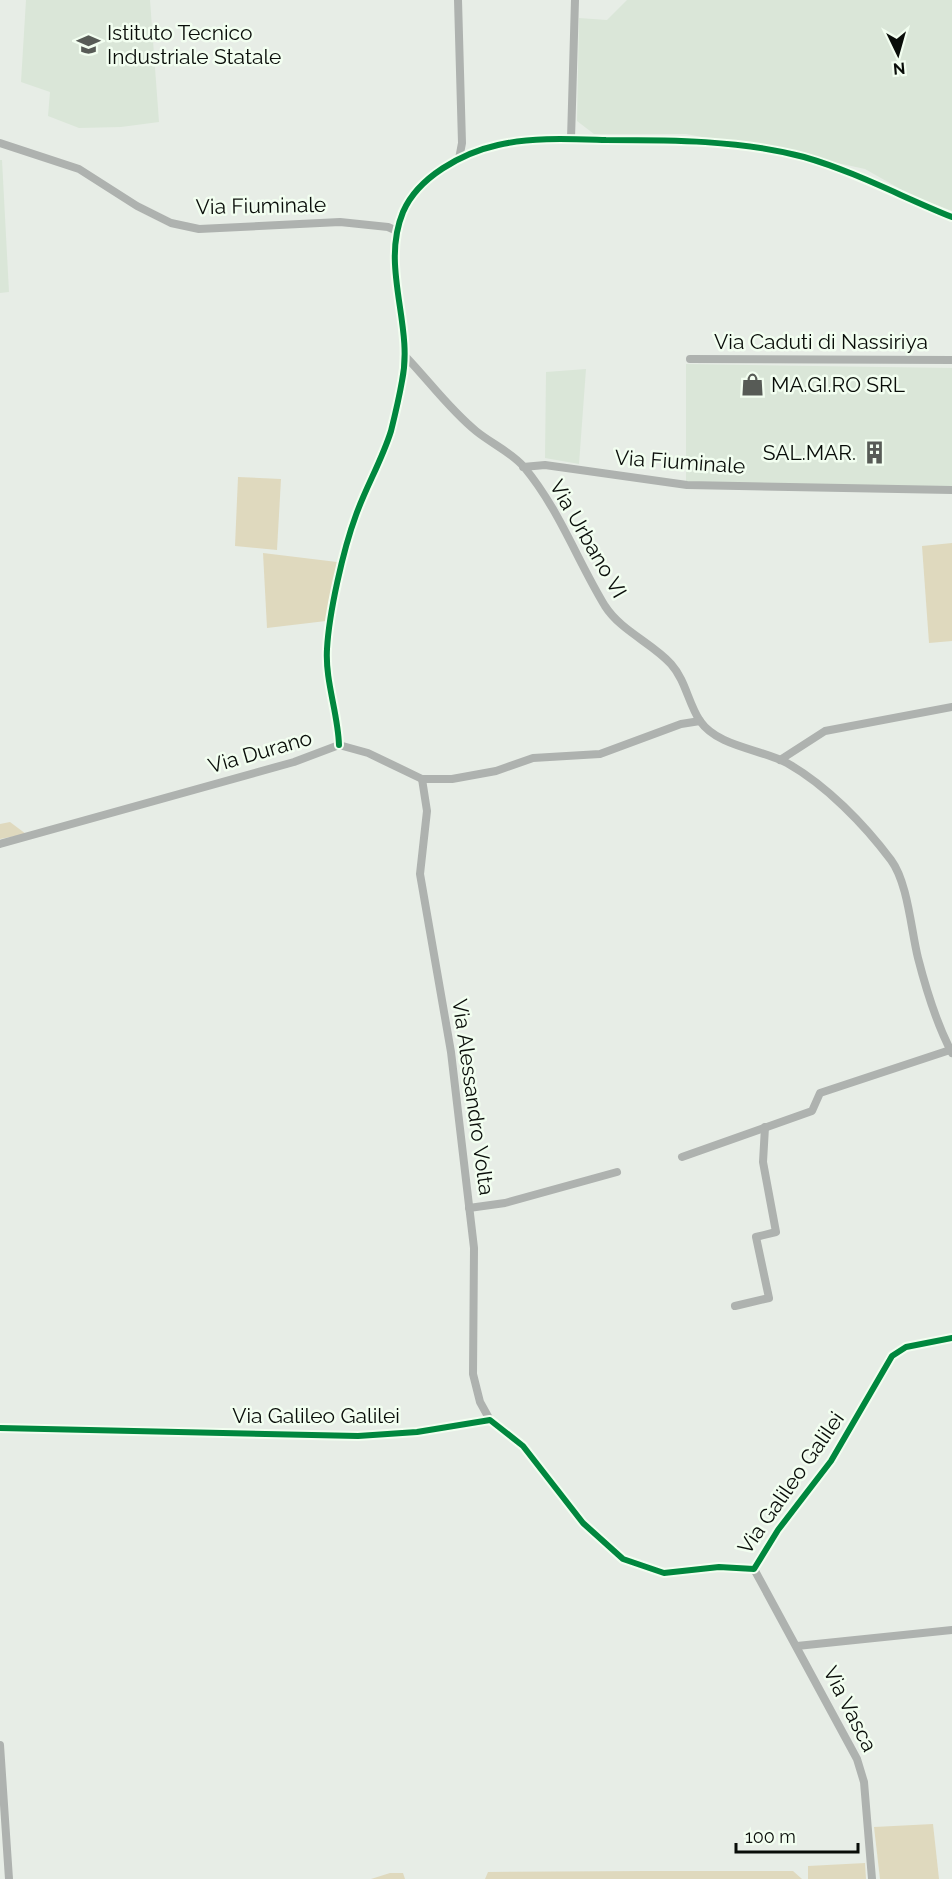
<svg xmlns="http://www.w3.org/2000/svg" width="952" height="1879" font-family="Raleway,sans-serif">
  <rect width="100%" height="100%" fill="#e7ede6"/>
  <g fill="#dae6d8">
    <polygon points="26,0 150,0 159,122 121,127 79,128 48,116 50,92 21,82"/>
    <polygon points="627,0 952,0 952,211 911,195 865,169 810,157 686,134 594,134 577,121 579,18 607,20"/>
    <polygon points="0,160 2,160 9,292 0,293"/>
    <polygon points="686,364 952,368 952,487 686,482"/>
    <polygon points="586,369 579,464 545,458 546,372"/>
  </g>
  <g fill="#dfd9be">
    <polygon points="238,477 281,479 277,550 235,546"/>
    <polygon points="952,543 952,641 929,643 922,546"/>
    <polygon points="263,553 337,562 326,621 267,628"/>
    <polygon points="10,822 26,834 0,839 0,824"/>
    <polygon points="933,1824 939,1879 880,1879 874,1827"/>
    <polygon points="865,1863 866,1879 808,1879 808,1866"/>
    <polygon points="646,1871 793,1871 802,1879 485,1879 488,1872"/>
    <polygon points="390,1873 403,1873 405,1879 371,1879"/>
  </g>
  <g fill="none" stroke-linecap="round" stroke-linejoin="round">
    <g stroke="#aeb2af" stroke-width="8">
      <polyline points="458,0 462,143 459,159"/>
      <polyline points="571,139 575,0"/>
      <polyline points="0,143 79,169 137,206 171,223 199,229 340,222 388,227 397,231"/>
      <path d="M406 357C429 381 450 410 476 431 492 444 511 452 524 467 559 509 577 560 605 606 621 631 652 643 671 664 686 681 688 703 700 721 718 747 761 749 787 763 826 785 864 824 891 860 908 883 911 930 918 958 926 989 937 1025 952 1053"/>
      <polyline points="690,359 952,360"/>
      <polyline points="523,467 545,465 687,485 952,490"/>
      <path d="M339 745C338 713 325 681 327 649 329 613 343 550 356 515 366 487 382 460 391 431 395 415 399 398 402 381 414 325 380 268 403 212 418 177 462 153 498 145 532 137 570 139 606 140 671 140 740 140 804 157 856 172 902 197 952 217"/>
      <polyline points="780,760 825,731 952,707"/>
      <polyline points="422,779 427,811 420,874 451,1052 474,1248 473,1374 480,1402 490,1420"/>
      <polyline points="0,844 294,762 339,745 368,753 422,779 452,779 496,771 533,758 600,754 681,724 700,721"/>
      <polyline points="682,1157 812,1111 820,1093 950,1050"/>
      <polyline points="469,1208 505,1203 617,1172"/>
      <polyline points="735,1306 769,1298 756,1237 776,1232 763,1162 765,1127"/>
      <polyline points="0,1428 358,1436 417,1432 490,1420 523,1446 583,1523 623,1559 664,1573 719,1567 754,1569 778,1530 831,1461 892,1356 906,1347 952,1338"/>
      <polyline points="754,1569 857,1759 864,1782 872,1879"/>
      <polyline points="797,1646 952,1630"/>
      <polyline points="0,1745 9,1879"/>
    </g>
    <defs>
      <g id="cycleway">
        <path d="M339 745C338 713 325 681 327 649 329 613 343 550 356 515 366 487 382 460 391 431 395 415 399 398 402 381 414 325 380 268 403 212 418 177 462 153 498 145 532 137 570 139 606 140 671 140 740 140 804 157 856 172 902 197 952 217"/>
        <polyline points="0,1428 358,1436 417,1432 490,1420 523,1446 583,1523 623,1559 664,1573 719,1567 754,1569 778,1530 831,1461 892,1356 906,1347 952,1338"/>
      </g>
    </defs>
    <use href="#cycleway" stroke="#f2fef0" stroke-width="10"/>
    <use href="#cycleway" stroke="#00873e" stroke-width="6"/>
  </g>
  <defs>
    <symbol id="school-bare" viewBox="-9 -9 18 18"><path d="M0-5L7-2L0 1L-7-2ZM-4 1L0 2.5L4 1V4Q0 6-4 4Z" fill="#575b56" stroke="#f2fef0" stroke-width="2.5" paint-order="stroke"/></symbol>
    <symbol id="shop-bare" viewBox="-9 -9 18 18"><path d="M-5-2.5h2.3a2.7 3.5 0 0 1 5.4 0H5L5.5 6h-11ZM-1.5-2.5h3a1.5 2.3 0 0 0-3 0Z" fill="#575b56" stroke="#f2fef0" stroke-width="2.5" paint-order="stroke"/></symbol>
    <symbol id="building-bare" viewBox="-9 -9 18 18"><path d="M-4-6H4V6H1V3H-1V6H-4ZM-2.5-4.3h1.7v1.8h-1.7ZM.8-4.3h1.7v1.8H.8ZM-2.5-1h1.7V.8h-1.7ZM.8-1h1.7V.8H.8Z" fill="#575b56" stroke="#f2fef0" stroke-width="2.5" paint-order="stroke"/></symbol>
  </defs>
  <g fill-rule="evenodd">
    <use href="#school-bare" x="72" y="28" width="33" height="33"/>
    <use href="#shop-bare" x="736" y="368" width="33" height="33"/>
    <use href="#building-bare" x="858" y="436" width="33" height="33"/>
  </g>
  <g text-anchor="middle" stroke-width="5" stroke-linejoin="round" paint-order="stroke">
    <g font-size="21" fill="#090d09" stroke="#f2fef0" text-anchor="start">
      <text x="107" y="40">Istituto Tecnico<tspan x="107" dy="24">Industriale Statale</tspan></text>
      <text x="771" y="392">MA.GI.RO SRL</text>
      <text x="856" y="460" text-anchor="end">SAL.MAR.</text>
    </g>
    <g font-size="21" fill="#090d09" stroke="#f2fef0">
      <text transform="translate(261 206) rotate(-1)" y="7">Via Fiuminale</text>
      <text x="821" y="349">Via Caduti di Nassiriya</text>
      <text transform="translate(680 462) rotate(4)" y="7">Via Fiuminale</text>
      <text transform="translate(588 539) rotate(60)" y="7">Via Urbano VI</text>
      <text transform="translate(260 752) rotate(-16)" y="7">Via Durano</text>
      <text transform="translate(473 1097) rotate(82)" y="7">Via Alessandro Volta</text>
      <text x="316" y="1423">Via Galileo Galilei</text>
      <text transform="translate(791 1483) rotate(-55)" y="7">Via Galileo Galilei</text>
      <text transform="translate(850 1709) rotate(63)" y="7">Via Vasca</text>
    </g>
  </g>
  <g transform="translate(898 54) rotate(175)" stroke="#f2fef0" stroke-width="4.5" paint-order="stroke">
  <path d="M0-4.5L10 22L0 15L-10 22Z" fill="#090d09"/>
  <text y="-9" font-size="16" font-weight="bold" text-anchor="middle" fill="#090d09">N</text>
  </g>
  <path d="M736 1843v9h122v-9" fill="none" stroke="#090d09" stroke-width="3"/>
  <text x="745" y="1843" font-size="18" fill="#090d09" stroke="#f2fef0" stroke-width="4.5" paint-order="stroke">100 m</text>
</svg>
